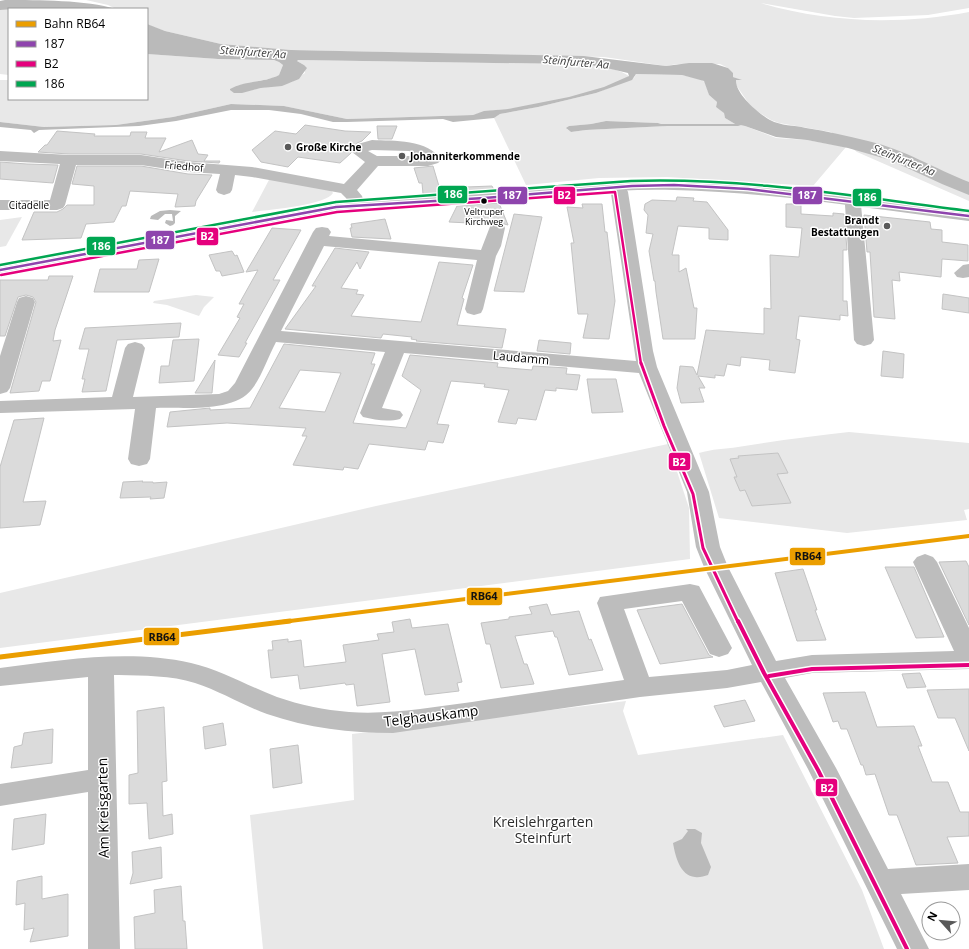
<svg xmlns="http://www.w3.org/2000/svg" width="969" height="949" font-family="'Open Sans',sans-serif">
  <rect width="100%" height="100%" fill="#fff"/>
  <g fill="#e8e8e8" fill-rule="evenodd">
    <path d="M86 0H969V8L928 15 854 18 835 16 760 3C827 23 900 25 969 12V201L857 152 831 132 779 123 771 120 752 108 736 85V80H741L733 77 728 68 720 64H677L666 66 604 57 522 55 291 50 221 44 165 31 148 25 147 9H116L108 5Z"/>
    <polygon points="33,8 50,9 9,9 9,75 0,74 0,10"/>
    <path d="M147 54 218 59 274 60 279 62 283 65 279 75 273 78 236 86 234 93H237L292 82 305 73 304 65 297 61V60L569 64C589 65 612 65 629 76 603 94 541 104 509 109 496 110 485 111 473 115L347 119 284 106 231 104 173 117 116 125 44 127 0 122V80H9V99H147Z"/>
    <path d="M636 74 682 75 700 79 705 82 709 95 717 102 716 107 724 112 725 118 735 124 745 126 776 138 807 140 846 147 813 186 667 177 599 178 526 185 494 118 500 114 538 107 596 93 634 78ZM606 121 658 123 666 126 586 130 571 132 567 129 569 126 591 124Z"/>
    <path d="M270 178 330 189 333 193C327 205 267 210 252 212Z"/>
    <polygon points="22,217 6,246 0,247 0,220"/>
    <polygon points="196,295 214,297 204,307 199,316 167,305 153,303 154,301"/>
    <path d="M849 432 969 443V509L964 510 967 520 847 533 719 518 699 453C712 449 725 449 738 447 775 441 812 436 849 432Z"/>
    <polygon points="668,444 689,508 690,559 0,648 0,593 376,506"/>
    <polygon points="626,701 623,711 638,755 783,735 862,890 884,949 263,949 250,815 354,800 352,734"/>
  </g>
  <g fill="#bababa">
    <path d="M5 0C39 0 86 0 116 9L33 8 0 10V1Z"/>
    <path d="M147 24 165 31 221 44 291 50 584 56 666 66 689 63H712L728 68 733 73V77L742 80H736C735 94 759 114 770 120 781 126 794 125 806 128 826 131 847 136 868 141 904 149 935 169 969 182V195L942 184 890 160 848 148 807 140 776 137 745 126 735 124 725 118 724 113 716 107 717 102 709 95 704 81 682 75 636 74 632 80 596 93 538 107 500 114 494 118 453 122 443 119 347 122H333L301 114 269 110H231L176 121 139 126 39 130 34 133 31 130 0 127V122L44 127 116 125 173 117 231 104 284 106 347 119 473 115 484 111 508 109 569 97 604 87 629 76 628 73 598 66 569 64 298 60 297 61 304 65 307 68 299 79 282 86 261 88 242 93H234L230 90V89C246 80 264 83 279 75L283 65 279 62 274 60 218 59 147 54Z"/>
    <polygon points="606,121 658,123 667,126 586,130 571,132 566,128 569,126 591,124"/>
    <polygon points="170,210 181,211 175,216 175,223 173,225 170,226 165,223 166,220 173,221 172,214 165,214 158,220 150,219 151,216 160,211"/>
    <path d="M686 829H695L702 833 701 843 711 867 708 875C704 876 699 878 695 877 680 876 675 855 673 843L682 839 688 831Z"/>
  </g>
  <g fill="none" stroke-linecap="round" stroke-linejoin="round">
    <polygon fill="#bababa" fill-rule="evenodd" points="743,122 745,123 744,124 738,126 660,126 658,125 660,124 738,124"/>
  </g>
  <g fill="#dbdbdb" stroke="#c3c3c3" fill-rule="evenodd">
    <polygon points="305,125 345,131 371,132 362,141 357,143 351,153 340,163 298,157 288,167 261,162 252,150 275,131 296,134"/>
    <polygon points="377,126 397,126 392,139 378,139"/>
    <polygon points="57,131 95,134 94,136 130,136 131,132 147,132 145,138 166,138 159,152 192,140 198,154 208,155 204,161 220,161 219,163 188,161 141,154 69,154 38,152 45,145 47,145"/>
    <polygon points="0,162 27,164 58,165 53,183 0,179"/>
    <polygon points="77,166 141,166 188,174 212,175 196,201 195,206 175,207 178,194 130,191 126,206 122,206 114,222 86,224 81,238 22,240 34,212 57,212 63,209 67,205 94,205 94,186 72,184"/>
    <polygon points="433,166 441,193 423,194 422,183 419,183 414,168"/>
    <polygon points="492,186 494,190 463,192 466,187"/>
    <polygon points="677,197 694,198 693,201 707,202 728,230 728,240 709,239 709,228 678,226 672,255 679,255 679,272 686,268 694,308 697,308 695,339 663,339 656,292 655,281 654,281 649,251 653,234 646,233 648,215 644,210 645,204 652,200 676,201"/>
    <polygon points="499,203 508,225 497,222 490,224 449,222 457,206"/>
    <polygon points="582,204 602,204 605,232 607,232 615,301 609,339 583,338 588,314 578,314 571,243 574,243 567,207 583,208"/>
    <polygon points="786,204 801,204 801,214 833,216 833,213 844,214 847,250 843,250 843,301 847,301 848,316 840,315 840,320 799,316 796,339 800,340 795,373 769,370 770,360 741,357 740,366 727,364 724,376 715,375 715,378 698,376 705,388 699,388 704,402 681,403 677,388 680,366 693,367 697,375 706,330 764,334 764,308 771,309 770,255 799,257 802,228 786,227"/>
    <polygon points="514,214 542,217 524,292 494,291"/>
    <polygon points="864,215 930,222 931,229 942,230 942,242 968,245 968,261 942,259 941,277 899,272 900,281 892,280 895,319 874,317 870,252 867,252"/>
    <polygon points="385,219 391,239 352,237 350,228 352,228 351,224"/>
    <polygon points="272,228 301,230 273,280 280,280 245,343 247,343 239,357 218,355 240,318 237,317 244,304 239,304 258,270 246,272"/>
    <polygon points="335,248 369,252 360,269 357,262 341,288 358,290 356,294 364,295 351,316 421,322 439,262 473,265 462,298 464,299 457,325 506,329 502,348 416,341 417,340 411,339 412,337 383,334 381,338 285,329 316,286 312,286"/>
    <polygon points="232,251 235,256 237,255 244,272 222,276 220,271 216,271 209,255"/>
    <polygon points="159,259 149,292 94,292 100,269 137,269 139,260"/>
    <polygon points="49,276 73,276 55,330 53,341 61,340 50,381 42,381 39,391 10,393 36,302 33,297 26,295 18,297 5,336 0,336 0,280 48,280"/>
    <polygon points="943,294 969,298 969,313 942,309"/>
    <polygon points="181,323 179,337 117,340 106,391 82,392 85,379 82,379 89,349 79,349 85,328"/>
    <polygon points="199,339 194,381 159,383 161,366 169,366 173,340"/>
    <polygon points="539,340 571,343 570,354 537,351"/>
    <path d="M284 344 375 353 371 364H375L353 423 406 428 421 390 402 376 410 355 498 363 497 367 532 370 533 366 567 368 566 374 580 375 577 390 556 388V391L545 390 536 420 518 418 516 424 498 422 509 390 484 387 485 384 451 381 437 424 449 425 443 443 428 441 425 450 369 444 358 469 344 467 343 470 293 465 307 436H302L306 428 227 423 167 427 170 412 210 408V410L250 408ZM300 370 341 373 325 412 279 408Z"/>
    <polygon points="883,351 904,354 903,378 881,376"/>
    <polygon points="215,360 212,393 195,393"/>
    <polygon points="587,379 616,379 623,412 592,413"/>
    <polygon points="44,418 23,502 46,501 40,525 0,528 0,467 14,420"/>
    <polygon points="778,453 788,473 777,474 791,503 752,506 745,490 740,491 734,477 737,477 730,459 739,458 738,456"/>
    <polygon points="143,481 142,482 153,482 153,483 167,482 164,498 150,499 151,497 120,498 123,482"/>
    <polygon points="966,561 969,567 969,625 939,562"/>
    <polygon points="885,567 914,567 944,637 916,638"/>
    <polygon points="803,569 817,610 815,610 826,640 797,641 775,573"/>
    <polygon points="547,604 551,615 579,611 589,640 591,639 603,670 569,675 557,637 555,637 553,631 515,636 524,664 527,664 534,684 501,688 490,644 486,644 481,623 509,619 509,617 532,614 529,607"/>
    <polygon points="682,604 709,655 713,657 660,664 637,610"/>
    <polygon points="410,619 412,628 448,624 462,682 457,683 459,691 425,695 415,649 382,654 390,702 357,706 354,684 346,685 345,683 300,689 298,675 271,678 268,650 273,650 272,641 288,639 288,642 301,640 304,667 346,662 343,645 379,640 377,634 394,632 392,622"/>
    <polygon points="920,673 926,687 907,688 902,674"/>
    <polygon points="969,689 969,751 955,718 938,718 927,690"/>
    <polygon points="865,692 877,727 914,726 922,746 918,746 932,782 948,782 960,812 969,812 969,836 947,837 958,863 916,865 897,815 889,815 875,774 866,775 863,765 861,765 847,729 841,729 838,721 833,722 823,693"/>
    <polygon points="745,700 755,721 724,727 714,706"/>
    <polygon points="164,707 167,781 162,782 163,816 172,814 173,834 149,839 147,803 129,804 129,775 138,773 137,711"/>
    <polygon points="223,723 226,745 205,749 203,727"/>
    <polygon points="53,729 52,763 11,768 14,747 22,745 24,733"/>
    <polygon points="298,745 302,783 273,788 270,749"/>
    <polygon points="46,814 44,844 12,850 14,819"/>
    <polygon points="161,847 162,878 130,884 133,873 132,852"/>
    <polygon points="42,876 42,899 68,894 68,936 30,942 34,928 24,930 25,903 16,905 17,881"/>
    <polygon points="181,886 183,921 185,921 187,949 135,949 134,917 155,913 154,890"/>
  </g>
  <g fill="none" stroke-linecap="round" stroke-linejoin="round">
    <g fill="#bdbdbd" fill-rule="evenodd">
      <path d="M372 140C393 141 429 139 441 160L438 163 428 166H378L357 190 362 196 365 205 363 208 357 210 351 208 346 198 341 193 252 177 235 175 232 190 230 193 224 195 218 193 216 190 220 174 188 172 141 165H76L65 205 63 208 57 210H0V200H50L60 164 0 161V151L69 155H141L188 162 252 167 344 184 365 162 352 152 358 144ZM372 150 409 151 418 156H377L368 151Z"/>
      <path d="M618 182 624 184 628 192 653 351 657 367 709 492 720 547 728 567 776 661 812 655 954 651 913 562 917 557 925 554 933 557 937 562 969 628V669L812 673 785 678 836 768 888 869 969 864V890L901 894 929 949H897L808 769 761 682 727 688 640 697 393 733C350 733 308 728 267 714 242 705 220 691 195 683 171 675 144 676 119 675H114L120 949H88V792L0 806V784L88 770V677L0 686V668C62 660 129 649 191 663 221 670 248 686 277 697 300 705 324 710 349 712 391 715 431 707 472 702 523 694 574 687 624 680L597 603 600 597 690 584 699 586 732 648 728 654 719 657 710 654 682 601 624 609 649 677 727 670 752 665 704 567 696 547 687 492 639 373 404 353 382 408 400 411 403 415 400 419C388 422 375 420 363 417L360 413 385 352 276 342C268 357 262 376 252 389 234 413 184 407 156 408L150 459 147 464 139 466 131 464 128 459 135 409 0 413V401L112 397 125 348 128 344 135 342 142 344 145 348 133 397 219 394 228 391 235 383 313 232 316 228 322 227 328 228 331 232 329 236 481 250 491 224 497 223 503 224 505 228 501 246 496 256 483 309 481 313 474 315 467 313 465 309 477 260 324 246 281 331 636 361 610 187 612 184Z"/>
      <polygon points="855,196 861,198 863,201 861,205 874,340 871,344 864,346 857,344 854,340 845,205 849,198"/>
      <polygon points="969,264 969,277 963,278 957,277 954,273 963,265"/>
      <polygon points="26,296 33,298 35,302 10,388 7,392 0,394 0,356 17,302 19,298"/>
    </g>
    <path fill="#bdbdbd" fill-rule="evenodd" d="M643 180C752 180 861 197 969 211V221C871 209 773 192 674 190 618 188 561 196 505 201 449 205 392 207 336 212L0 275V265L336 202 379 198 480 193Z"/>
    <defs>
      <polyline id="bus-1" points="0,270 336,207 484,198 632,186 674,185 748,189 969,216"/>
      <polyline id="bus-2-far2" points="1,275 337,212 615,192 641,364"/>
      <polyline id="bus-2-far1" points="641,363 664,426 693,494 703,548 738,622"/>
      <g id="bus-2">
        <polyline points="738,621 764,673 818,770 907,949"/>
        <polyline points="769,676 812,669 969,665"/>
      </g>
      <path id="bus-3" d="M0 265 336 202 631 181C744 177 857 197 969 211"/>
    </defs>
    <use href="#bus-1" stroke="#fff" stroke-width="5"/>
    <use href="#bus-2-far2" stroke="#fff" stroke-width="5"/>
    <use href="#bus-2-far1" stroke="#fff" stroke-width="6"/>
    <use href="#bus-2" stroke="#fff" stroke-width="7"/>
    <use href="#bus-3" stroke="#fff" stroke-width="5"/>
    <use href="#bus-1" stroke="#8e44ad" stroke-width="2.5"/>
    <use href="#bus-2-far2" stroke="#e5007d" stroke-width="2.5"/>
    <use href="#bus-2-far1" stroke="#e5007d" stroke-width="3"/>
    <use href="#bus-2" stroke="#e5007d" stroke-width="4"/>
    <use href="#bus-3" stroke="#00a651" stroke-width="2.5"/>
    <defs>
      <polyline id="rail-1-far1" points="282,622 969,536"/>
      <polyline id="rail-1" points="0,657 290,621"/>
    </defs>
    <use href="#rail-1-far1" stroke="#fff" stroke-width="7"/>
    <use href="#rail-1" stroke="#fff" stroke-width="8"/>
    <use href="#rail-1-far1" stroke="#eb9e00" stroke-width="4"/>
    <use href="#rail-1" stroke="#eb9e00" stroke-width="5"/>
  </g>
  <g fill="#595959" stroke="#fff" stroke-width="1.5">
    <circle cx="288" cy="147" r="4"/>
    <circle cx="402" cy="156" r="4"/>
    <circle cx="887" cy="226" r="4"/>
  </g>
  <circle fill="#000" stroke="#fff" stroke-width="1.5" cx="484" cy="201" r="3.5"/>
  <g text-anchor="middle" stroke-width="3" stroke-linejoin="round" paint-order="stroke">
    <g font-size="9" fill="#000" stroke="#fff">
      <text x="484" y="215">Veltruper<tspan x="484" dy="10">Kirchweg</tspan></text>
    </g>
    <g font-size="10" font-weight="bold" fill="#000" stroke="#fff" text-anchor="start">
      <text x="296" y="151">Große Kirche</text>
      <text x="410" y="160">Johanniterkommende</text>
      <text x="879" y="224" text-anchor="end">Brandt<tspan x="879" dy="12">Bestattungen</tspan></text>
    </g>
    <g font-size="10" fill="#000" stroke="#fff">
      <text transform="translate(184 166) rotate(5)" y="4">Friedhof</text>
      <text x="29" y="209">Citadelle</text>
    </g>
    <g font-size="11" font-style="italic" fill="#3d3d3d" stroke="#fff">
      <text transform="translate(253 52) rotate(4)" y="4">Steinfurter Aa</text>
      <text transform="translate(576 62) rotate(5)" y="4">Steinfurter Aa</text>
      <text transform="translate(904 160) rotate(22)" y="4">Steinfurter Aa</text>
    </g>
    <g font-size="12" fill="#000" stroke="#fff">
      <text transform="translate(521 358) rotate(5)" y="4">Laudamm</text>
    </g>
    <g font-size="14" fill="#000" stroke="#fff">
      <text transform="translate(431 716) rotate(-7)" y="5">Telghauskamp</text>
      <text transform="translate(103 808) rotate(-91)" y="5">Am Kreisgarten</text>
    </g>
    <g font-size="14" fill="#2c2c2c" stroke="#fff">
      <text x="543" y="827">Kreislehrgarten<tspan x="543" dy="16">Steinfurt</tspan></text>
    </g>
  </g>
  <g stroke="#fff" stroke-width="1.5">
    <rect x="437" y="185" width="31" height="19" rx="4" fill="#00a651"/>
    <rect x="497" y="186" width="31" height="19" rx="4" fill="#8e44ad"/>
    <rect x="792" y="186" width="31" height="19" rx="4" fill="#8e44ad"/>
    <rect x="553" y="186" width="23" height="19" rx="4" fill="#e5007d"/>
    <rect x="852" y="188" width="30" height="19" rx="4" fill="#00a651"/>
    <rect x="196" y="227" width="23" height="19" rx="4" fill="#e5007d"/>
    <rect x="145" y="230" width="30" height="20" rx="4" fill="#8e44ad"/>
    <rect x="86" y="236" width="30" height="20" rx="4" fill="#00a651"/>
    <rect x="668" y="452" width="23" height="19" rx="4" fill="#e5007d"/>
    <rect x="789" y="547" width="37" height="19" rx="4" fill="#eb9e00"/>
    <rect x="466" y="587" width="37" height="19" rx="4" fill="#eb9e00"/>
    <rect x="143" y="627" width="37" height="19" rx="4" fill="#eb9e00"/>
    <rect x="815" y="778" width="23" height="19" rx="4" fill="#e5007d"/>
  </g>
  <g font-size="11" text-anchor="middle" font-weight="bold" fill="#fff">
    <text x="453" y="198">186</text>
    <text x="512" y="199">187</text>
    <text x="807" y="199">187</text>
    <text x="564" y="199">B2</text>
    <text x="867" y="201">186</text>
    <text x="207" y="240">B2</text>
    <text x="160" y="244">187</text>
    <text x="101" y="250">186</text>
    <text x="679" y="466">B2</text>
    <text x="827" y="792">B2</text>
  </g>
  <g font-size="11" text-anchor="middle" font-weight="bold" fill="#111">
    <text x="808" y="560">RB64</text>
    <text x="484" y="600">RB64</text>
    <text x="162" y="641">RB64</text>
  </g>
  <rect x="8" y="8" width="140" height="92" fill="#ffffff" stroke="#999999"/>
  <rect x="16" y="21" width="20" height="6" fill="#eb9e00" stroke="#999999"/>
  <text x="44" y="28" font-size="12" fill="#000000">Bahn RB64</text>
  <rect x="16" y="41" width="20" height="6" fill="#8e44ad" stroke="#999999"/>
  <text x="44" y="48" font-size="12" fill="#000000">187</text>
  <rect x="16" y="61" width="20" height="6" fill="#e5007d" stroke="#999999"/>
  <text x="44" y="68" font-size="12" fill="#000000">B2</text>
  <rect x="16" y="81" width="20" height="6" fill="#00a651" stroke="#999999"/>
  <text x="44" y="88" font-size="12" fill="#000000">186</text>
  <g transform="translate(941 921) rotate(297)"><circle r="19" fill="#ffffff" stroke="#999999"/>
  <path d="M0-3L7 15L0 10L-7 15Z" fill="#595959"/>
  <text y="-6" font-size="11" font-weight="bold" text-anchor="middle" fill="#000000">N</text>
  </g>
</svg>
